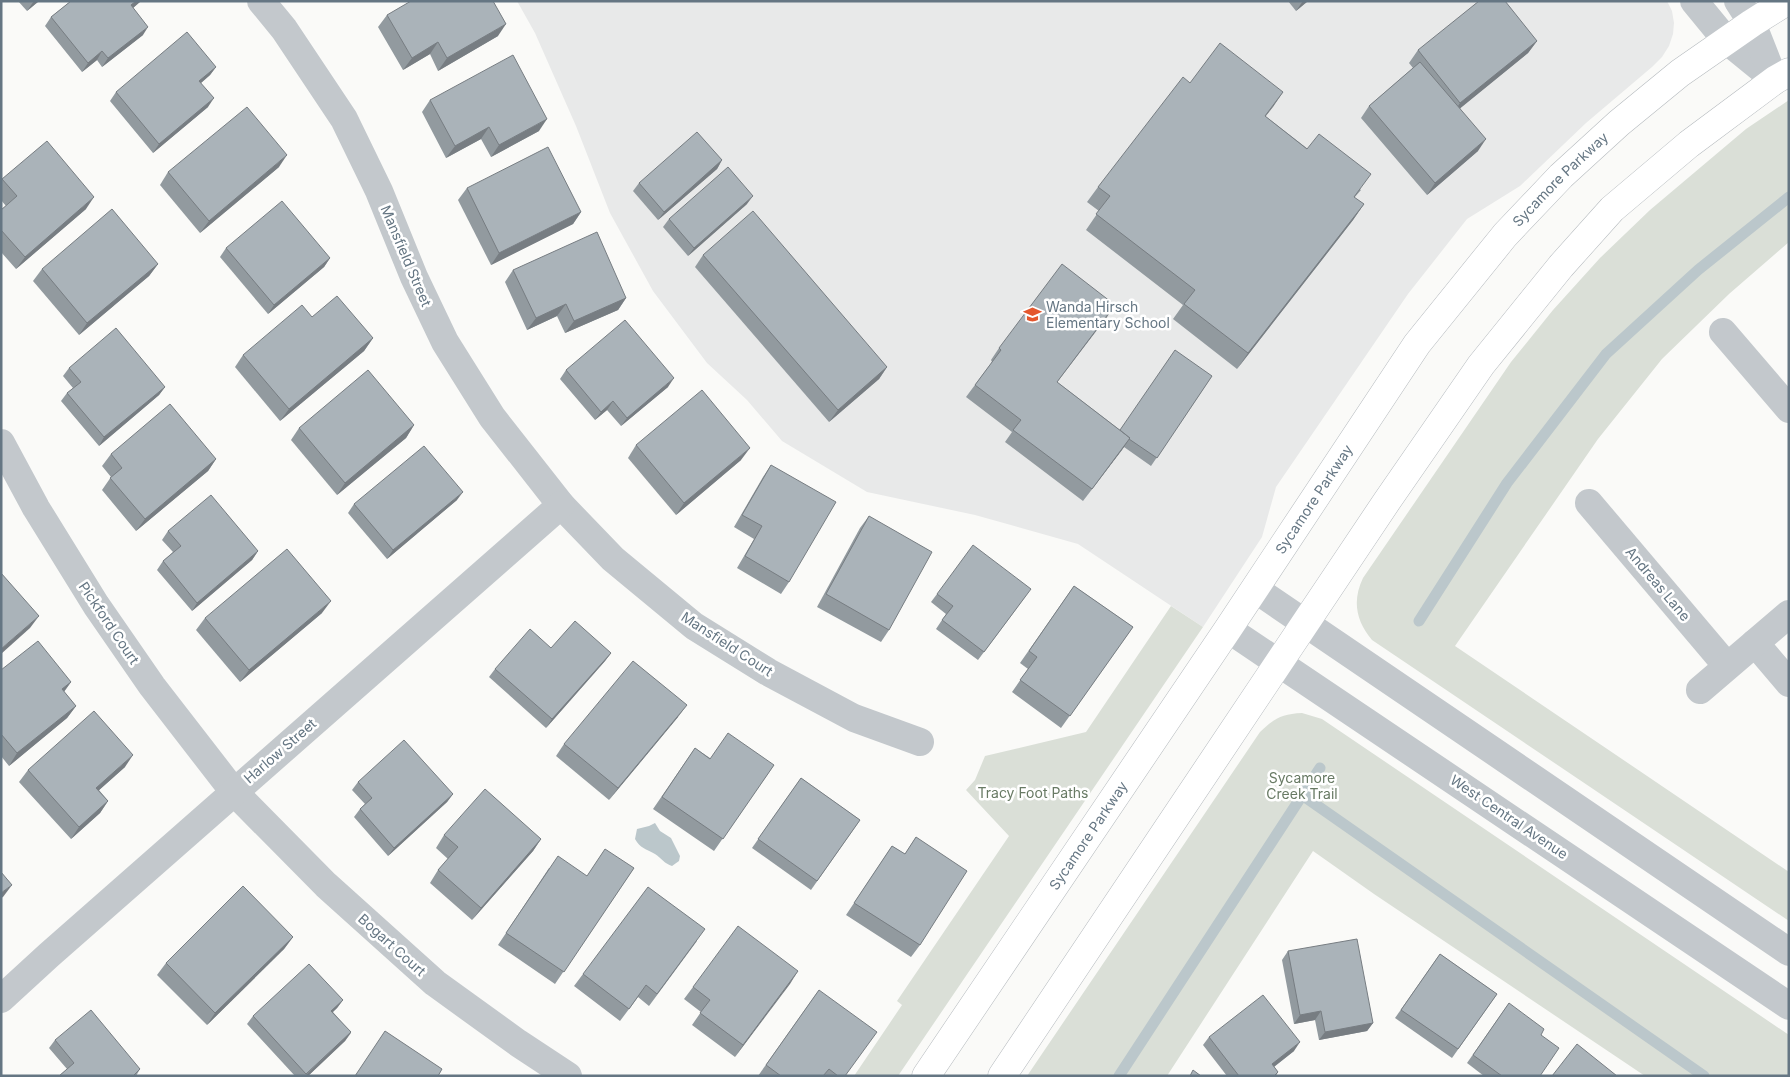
<svg xmlns="http://www.w3.org/2000/svg" width="1790" height="1077" font-family="Inter,sans-serif">
  <rect width="100%" height="100%" fill="#fafaf8"/>
  <polygon fill="#e8e9e9" points="517,1 1667,1 1672,11 1674,23 1673,34 1669,46 1662,57 1652,67 1586,123 1520,186 1467,219 1408,294 1276,487 1262,537 1203,627 1078,544 975,515 867,492 782,441 747,400 707,363 653,291 610,213 576,126 535,33"/>
  <g fill="#dadfd7">
    <path d="M1789 100V242L1729 294 1662 359 1598 439 1455 646 1789 872V921L1372 640C1356 621 1352 601 1363 578L1511 362 1553 310 1600 258 1650 210 1746 129Z"/>
    <polygon points="1171,606 1203,627 898,1076 854,1076 902,1005 897,1001 1009,836 966,790 975,780 985,756 1086,732"/>
    <path d="M1302 713 1322 719 1789 1035V1076H1645L1374 894 1313 851 1167 1076H1027L1260 732C1275 718 1282 714 1302 713Z"/>
  </g>
  <path fill="#bbc7cb" d="M655 823 660 831 671 838 680 856 679 861 672 866C665 864 661 858 655 854 646 849 640 848 635 839L637 829 649 826Z"/>
  <g fill="none" stroke-linecap="round" stroke-linejoin="round">
    <g stroke="#bbc7cb" stroke-width="11">
      <polyline points="1419,621 1507,483 1606,354 1698,270 1789,197"/>
      <polyline points="1302,795 1704,1076"/>
      <polyline points="1119,1076 1320,768"/>
    </g>
    <defs>
      <g id="major">
        <path id="s1" d="M926 1076 1228 629 1417 344 1505 235 1561 176 1619 123 1680 73 1752 23 1787 1"/>
        <polyline points="1002,1076 1387,501 1481,365 1561,266 1612,209 1689,144 1775,80 1789,72"/>
      </g>
    </defs>
    <use href="#major" stroke="#b5babe" stroke-width="29"/>
    <g stroke="#c3c8cc" stroke-width="28">
      <polyline points="261,1 284,29 344,119 379,191 414,277 445,342 492,417 561,505 613,559 694,626 768,672 854,718 920,742"/>
      <polyline points="1694,1 1726,40 1775,80"/>
      <polyline points="1738,1 1752,23 1774,79"/>
      <polyline points="1723,332 1789,409"/>
      <polyline points="1,443 36,508 96,605 152,686 234,792 326,885 435,983 518,1043 568,1076"/>
      <polyline points="1589,503 1727,666"/>
      <polyline points="1255,589 1789,952"/>
      <polyline points="1228,629 1789,1006"/>
      <polyline points="1755,643 1789,683"/>
      <polyline points="1700,690 1789,614"/>
      <polyline points="1,999 49,955 561,505"/>
    </g>
    <use href="#major" stroke="#fff" stroke-width="28"/>
  </g>
  <g fill="#929a9f">
    <polygon points="18,1 39,1 27,11"/>
    <polygon points="71,1 141,1 133,8 143,35 102,67 97,60 82,72 45,26 51,17"/>
    <polygon points="1288,1 1308,1 1296,11"/>
    <polygon points="387,15 498,36 438,71 430,54 403,70 378,27"/>
    <polygon points="1537,41 1528,53 1460,108 1478,151 1427,195 1361,118 1369,106 1413,68 1409,63 1418,50"/>
    <polygon points="216,67 210,75 201,83 208,107 153,153 110,101 116,92"/>
    <polygon points="1190,83 1283,92 1265,116 1361,190 1354,198 1364,204 1353,220 1237,369 1173,319 1183,305 1086,230 1099,211 1087,202 1098,187"/>
    <polygon points="430,100 539,131 491,157 481,139 446,158 422,112"/>
    <polygon points="722,160 717,169 658,220 633,191 639,183"/>
    <polygon points="279,167 200,233 160,185 168,172"/>
    <polygon points="2,179 86,209 16,269 1,252 1,210 6,206 1,200 1,180"/>
    <polygon points="467,188 581,212 573,224 491,265 458,200"/>
    <polygon points="747,204 688,256 663,227 669,219"/>
    <polygon points="226,248 330,258 324,267 268,314 220,257"/>
    <polygon points="703,255 887,367 879,379 829,422 695,267"/>
    <polygon points="158,264 149,276 79,335 33,281 42,269"/>
    <polygon points="513,270 626,298 618,310 565,333 557,316 527,330 505,282"/>
    <polygon points="1115,305 1057,382 1120,430 1212,376 1151,466 1124,447 1083,501 1005,442 1012,432 966,397 992,362 991,360 999,348"/>
    <polygon points="312,317 373,338 364,351 280,421 235,367 243,355"/>
    <polygon points="69,368 165,387 159,395 99,446 61,401 67,393 73,388 63,376"/>
    <polygon points="566,370 668,387 621,426 607,410 595,420 560,379"/>
    <polygon points="414,425 406,438 337,495 291,440 299,428"/>
    <polygon points="636,445 741,460 676,515 628,458"/>
    <polygon points="111,454 216,459 208,471 136,531 102,490 111,477 102,466"/>
    <polygon points="771,465 789,582 781,594 737,568 754,539 734,527 763,477"/>
    <polygon points="457,500 387,559 348,513 354,504"/>
    <polygon points="869,516 889,630 881,642 817,607 860,528"/>
    <polygon points="168,531 258,551 252,560 192,611 157,570 163,561 173,552 162,540"/>
    <polygon points="1074,586 1133,627 1061,728 1012,692 1028,669 1020,663"/>
    <polygon points="937,594 1025,597 978,660 936,629 946,614 931,602"/>
    <polygon points="322,613 240,682 196,630 205,618"/>
    <polygon points="551,648 611,653 605,661 546,728 489,677 495,669"/>
    <polygon points="1,670 71,682 64,692 76,706 67,718 9,766 1,756"/>
    <polygon points="678,717 609,800 556,756 564,744"/>
    <polygon points="695,748 710,758 774,765 714,851 653,809"/>
    <polygon points="125,767 99,790 108,801 100,813 71,839 19,782 28,770"/>
    <polygon points="801,778 860,820 811,890 752,848"/>
    <polygon points="358,782 453,794 447,802 388,856 354,817 360,809 365,804 352,790"/>
    <polygon points="444,835 541,839 533,851 472,920 430,883 438,870 448,859 436,848"/>
    <polygon points="916,837 920,945 911,957 846,915 892,846 905,854"/>
    <polygon points="549,868 587,876 634,868 555,984 498,945"/>
    <polygon points="293,937 284,949 207,1025 157,975 166,963"/>
    <polygon points="697,941 649,1006 638,997 620,1021 574,986 583,974"/>
    <polygon points="1288,951 1373,1023 1367,1031 1319,1040 1315,1020 1294,1024 1282,960"/>
    <polygon points="1440,954 1497,994 1452,1058 1395,1018"/>
    <polygon points="798,971 735,1057 692,1025 701,1012 684,999 693,987"/>
    <polygon points="819,990 846,1076 758,1076"/>
    <polygon points="343,1000 337,1008 333,1012 351,1033 345,1041 308,1076 295,1076 247,1024 253,1016"/>
    <polygon points="1509,1003 1540,1076 1484,1076 1467,1063"/>
    <polygon points="1209,1037 1294,1051 1274,1067 1278,1072 1276,1076 1227,1076 1203,1045"/>
    <polygon points="55,1040 140,1069 136,1076 59,1076 67,1069 49,1048"/>
  </g>
  <g fill="#777d82">
    <polygon points="34,1 39,1 27,11"/>
    <polygon points="136,1 141,1 126,14 131,5"/>
    <polygon points="1303,1 1308,1 1296,11"/>
    <polygon points="506,24 498,36 438,71 447,58"/>
    <polygon points="148,27 143,35 102,67 108,58"/>
    <polygon points="1537,41 1528,53 1452,115 1460,103"/>
    <polygon points="438,42 430,54 403,70 412,58"/>
    <polygon points="102,51 97,60 82,72 88,63"/>
    <polygon points="216,67 210,75 194,89 199,81"/>
    <polygon points="1283,92 1273,107 1254,131 1265,116"/>
    <polygon points="214,98 208,107 153,153 159,144"/>
    <polygon points="547,119 539,131 491,157 499,145"/>
    <polygon points="489,127 481,139 446,158 455,146"/>
    <polygon points="1486,139 1478,151 1427,195 1435,183"/>
    <polygon points="287,155 279,167 200,233 209,221"/>
    <polygon points="722,160 717,169 658,220 664,212"/>
    <polygon points="753,196 747,204 688,256 694,248"/>
    <polygon points="94,197 86,209 16,269 25,257"/>
    <polygon points="1364,204 1353,220 1237,369 1248,353"/>
    <polygon points="581,212 573,224 491,265 499,253"/>
    <polygon points="330,258 324,267 268,314 274,305"/>
    <polygon points="158,264 149,276 79,335 87,323"/>
    <polygon points="626,298 618,310 565,333 574,321"/>
    <polygon points="566,304 557,316 527,330 536,318"/>
    <polygon points="1115,305 1107,317 1048,394 1057,382"/>
    <polygon points="373,338 364,351 280,421 289,409"/>
    <polygon points="887,367 879,379 829,422 838,410"/>
    <polygon points="674,378 668,387 621,426 627,418"/>
    <polygon points="165,387 159,395 99,446 104,437"/>
    <polygon points="613,401 607,410 595,420 601,412"/>
    <polygon points="414,425 406,438 337,495 345,483"/>
    <polygon points="1130,438 1122,450 1083,501 1092,489"/>
    <polygon points="750,448 741,460 676,515 684,503"/>
    <polygon points="216,459 208,471 136,531 145,519"/>
    <polygon points="463,492 457,500 387,559 393,550"/>
    <polygon points="258,551 252,560 192,611 197,603"/>
    <polygon points="331,601 322,613 240,682 249,670"/>
    <polygon points="39,616 30,628 1,654 1,649"/>
    <polygon points="611,653 605,661 546,728 552,719"/>
    <polygon points="71,682 62,694 62,689"/>
    <polygon points="687,705 678,717 609,800 618,788"/>
    <polygon points="76,706 67,718 9,766 17,753"/>
    <polygon points="133,755 125,767 88,800 96,788"/>
    <polygon points="453,794 447,802 388,856 394,848"/>
    <polygon points="108,801 100,813 71,839 79,827"/>
    <polygon points="541,839 533,851 472,920 481,908"/>
    <polygon points="12,885 3,897 1,898 1,893"/>
    <polygon points="293,937 284,949 207,1025 215,1013"/>
    <polygon points="798,971 790,984 735,1057 743,1045"/>
    <polygon points="343,1000 337,1008 325,1019 331,1011"/>
    <polygon points="1321,1011 1315,1020 1294,1024 1300,1015"/>
    <polygon points="1373,1023 1367,1031 1319,1040 1325,1032"/>
    <polygon points="351,1032 345,1041 308,1076 305,1076"/>
    <polygon points="1300,1042 1294,1051 1266,1073 1272,1064"/>
  </g>
  <g fill="#aab3b9" stroke="#777d82">
    <polygon points="71,1 136,1 131,5 148,27 108,58 102,51 88,63 51,17"/>
    <polygon points="411,1 493,1 506,24 447,58 438,42 412,58 387,15"/>
    <polygon points="1479,1 1505,1 1537,41 1460,103 1418,50"/>
    <polygon points="187,32 216,67 199,81 214,98 159,144 116,92"/>
    <polygon points="1220,43 1283,92 1265,116 1307,149 1319,134 1371,174 1354,197 1364,204 1248,353 1184,304 1195,290 1096,214 1110,196 1098,187 1183,77 1190,83"/>
    <polygon points="513,55 547,119 499,145 489,127 455,146 430,100"/>
    <polygon points="1420,62 1486,139 1435,183 1369,106"/>
    <polygon points="247,107 287,155 209,221 168,172"/>
    <polygon points="697,132 722,160 664,212 639,183"/>
    <polygon points="47,141 94,197 25,257 1,230 1,210 17,196 2,179"/>
    <polygon points="548,147 581,212 499,253 467,188"/>
    <polygon points="728,167 753,196 694,248 669,219"/>
    <polygon points="282,201 330,258 274,305 226,248"/>
    <polygon points="112,209 158,264 87,323 42,269"/>
    <polygon points="753,211 887,367 838,410 703,255"/>
    <polygon points="597,232 626,298 574,321 566,304 536,318 513,270"/>
    <polygon points="1062,264 1115,305 1057,382 1130,438 1092,489 1013,430 1021,420 975,385 1001,350 999,348"/>
    <polygon points="337,296 373,338 289,409 243,355 302,305 312,317"/>
    <polygon points="625,320 674,378 627,418 613,401 601,412 566,370"/>
    <polygon points="116,328 165,387 104,437 67,393 81,382 69,368"/>
    <polygon points="1175,350 1212,376 1157,458 1129,439 1130,438 1120,430"/>
    <polygon points="368,370 414,425 345,483 299,428"/>
    <polygon points="702,390 750,448 684,503 636,445"/>
    <polygon points="170,404 216,459 145,519 110,478 122,468 111,454"/>
    <polygon points="424,446 463,492 393,550 354,504"/>
    <polygon points="771,465 836,502 789,582 745,556 762,526 742,515"/>
    <polygon points="211,495 258,551 197,603 163,561 181,546 168,531"/>
    <polygon points="869,516 932,552 889,630 826,594"/>
    <polygon points="973,545 1031,589 984,652 942,620 953,606 937,594"/>
    <polygon points="287,549 331,601 249,670 205,618"/>
    <polygon points="1,573 39,616 1,649"/>
    <polygon points="1074,586 1133,627 1070,716 1020,680 1037,657 1029,651"/>
    <polygon points="575,621 611,653 552,719 495,669 530,629 551,648"/>
    <polygon points="38,641 71,682 62,689 76,706 17,753 1,734 1,670"/>
    <polygon points="633,661 687,705 618,788 564,744"/>
    <polygon points="94,711 133,755 96,788 108,801 79,827 28,770"/>
    <polygon points="728,733 774,765 723,839 662,797 695,748 710,759"/>
    <polygon points="404,740 453,794 394,848 360,809 372,798 358,782"/>
    <polygon points="801,778 860,820 817,881 758,839"/>
    <polygon points="485,789 541,839 481,908 438,870 458,847 444,835"/>
    <polygon points="916,837 967,871 920,945 854,903 892,846 905,854"/>
    <polygon points="605,849 634,868 564,972 506,933 558,856 587,876"/>
    <polygon points="1,872 12,885 1,893"/>
    <polygon points="243,886 293,937 215,1013 166,963"/>
    <polygon points="648,887 705,929 657,994 646,985 629,1009 583,974"/>
    <polygon points="738,926 798,971 743,1045 700,1013 710,1000 693,987"/>
    <polygon points="1357,939 1373,1023 1325,1032 1321,1011 1300,1015 1288,951"/>
    <polygon points="1440,954 1497,994 1458,1049 1401,1010"/>
    <polygon points="309,964 343,1000 331,1011 351,1032 306,1074 253,1016"/>
    <polygon points="819,990 877,1032 845,1076 838,1076 829,1069 823,1076 781,1076 766,1065"/>
    <polygon points="1263,995 1300,1042 1272,1064 1278,1072 1274,1076 1239,1076 1209,1037"/>
    <polygon points="1509,1003 1544,1029 1541,1035 1559,1048 1540,1076 1502,1076 1473,1055"/>
    <polygon points="91,1010 140,1069 133,1076 59,1076 74,1063 55,1040"/>
    <polygon points="385,1031 442,1069 438,1076 355,1076"/>
    <polygon points="1577,1044 1617,1076 1552,1076"/>
    <polygon points="1193,1070 1201,1076 1190,1076"/>
  </g>
  <defs>
    <symbol id="school-bare" viewBox="-9 -9 18 18"><path d="M0-5L7-2L0 1L-7-2ZM-4 1L0 2.5L4 1V4Q0 6-4 4Z" fill="#e4572e" stroke="#fff" stroke-width="2.5" paint-order="stroke"/></symbol>
  </defs>
  <g fill-rule="evenodd">
    <use href="#school-bare" x="1020" y="302" width="25" height="25"/>
  </g>
  <g text-anchor="middle" stroke-width="5" stroke-linejoin="round" paint-order="stroke">
    <g font-size="14" fill="#657683" stroke="#fff">
      <text dy="5" stroke="none"><textPath href="#s1" startOffset="1100">Sycamore Parkway</textPath></text>
      <text transform="translate(406 256) rotate(67)" y="5">Mansfield Street</text>
      <text dy="5" stroke="none"><textPath href="#s1" startOffset="695">Sycamore Parkway</textPath></text>
      <text transform="translate(1658 584) rotate(50)" y="5">Andreas Lane</text>
      <text transform="translate(109 623) rotate(56)" y="5">Pickford Court</text>
      <text transform="translate(727 644) rotate(33)" y="5">Mansfield Court</text>
      <text transform="translate(280 751) rotate(-41)" y="5">Harlow Street</text>
      <text transform="translate(1509 817) rotate(34)" y="5">West Central Avenue</text>
      <text dy="5" stroke="none"><textPath href="#s1" startOffset="290">Sycamore Parkway</textPath></text>
      <text transform="translate(392 945) rotate(42)" y="5">Bogart Court</text>
    </g>
    <g font-size="14" fill="#657683" stroke="#fff" text-anchor="start">
      <text x="1046" y="312">Wanda Hirsch<tspan x="1046" dy="16">Elementary School</tspan></text>
    </g>
    <g font-size="14" fill="#687a64" stroke="#fff">
      <text x="1302" y="783">Sycamore<tspan x="1302" dy="16">Creek Trail</tspan></text>
      <text x="1033" y="798">Tracy Foot Paths</text>
    </g>
  </g>
  <rect width="1790" height="1077" fill="none" stroke="#657683" stroke-width="5"/>
</svg>
